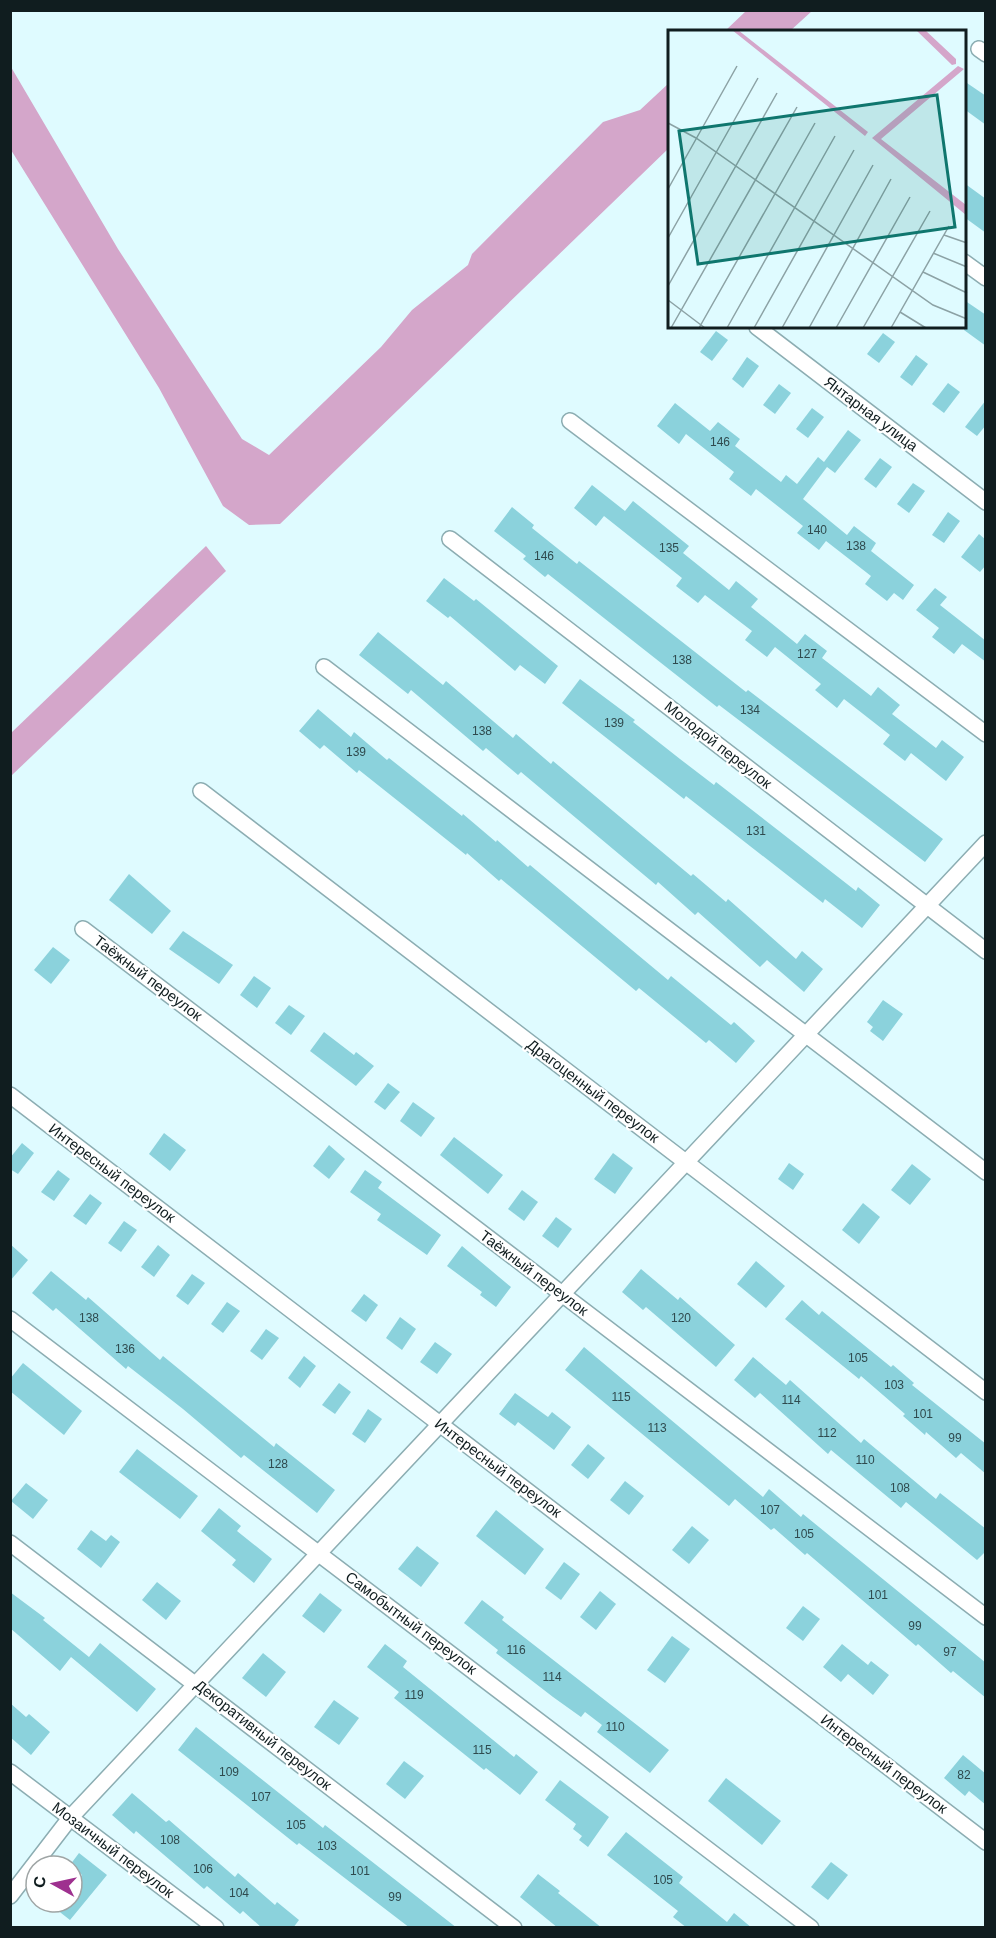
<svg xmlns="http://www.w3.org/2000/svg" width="996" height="1938" font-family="Helvetica,sans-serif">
  <rect width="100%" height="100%" fill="#dffbff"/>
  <g fill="#d4a6ca">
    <polygon points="746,11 746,10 812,11 790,31 725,31"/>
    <polygon points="11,67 118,249 242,439 269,455 381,347 412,310 468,265 472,254 603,122 640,110 669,83 669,148 280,524 249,525 223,506 159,388 11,150"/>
    <polygon points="206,546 226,571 11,776 11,733"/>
  </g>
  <g fill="#8bd2dc">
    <polygon points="964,81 986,96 986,125 964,109"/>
    <polygon points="964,183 986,199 986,233 964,217"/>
    <polygon points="964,300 986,315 986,346 964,330"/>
    <polygon points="716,331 728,340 712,361 700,352"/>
    <polygon points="883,333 895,342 879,363 867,354"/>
    <polygon points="916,355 928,364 912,386 900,377"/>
    <polygon points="747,357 759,366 743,388 732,379"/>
    <polygon points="948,383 960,392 944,413 932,404"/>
    <polygon points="779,384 791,393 775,414 763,405"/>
    <polygon points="986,400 986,425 977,436 965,427"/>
    <polygon points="675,403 710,431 718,422 740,439 735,446 781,482 786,475 797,484 818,457 824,462 848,430 861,440 835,473 827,467 803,499 847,535 854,526 876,543 871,551 914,585 903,600 894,593 887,601 865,584 871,576 826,541 819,550 797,533 803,526 756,489 751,496 729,479 734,472 686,434 679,444 657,426"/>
    <polygon points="812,408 824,417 808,438 796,429"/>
    <polygon points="880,458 892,467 876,488 864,479"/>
    <polygon points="913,483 925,491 909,513 897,504"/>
    <polygon points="592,485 625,511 633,501 689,546 683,553 729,590 736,581 758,599 751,607 797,644 805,634 827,651 822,658 871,696 878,687 900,705 892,714 936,748 942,740 964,757 946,781 911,753 905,761 883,744 890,735 844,699 837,708 815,690 821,684 775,647 767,657 745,640 752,631 705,595 698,603 676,586 682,578 604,516 596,526 574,508"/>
    <polygon points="512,507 534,525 532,528 577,564 579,561 746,692 748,690 943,839 925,862 719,705 717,707 548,574 545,577 523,559 526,556 494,531"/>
    <polygon points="948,512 960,521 944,543 932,535"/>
    <polygon points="979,534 986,540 986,565 980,572 961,557"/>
    <polygon points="444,578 474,601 476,599 558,666 545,684 520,665 515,671 450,616 448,618 426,601"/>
    <polygon points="935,588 947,597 940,605 986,641 986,662 962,644 954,654 932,637 939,628 916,610"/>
    <polygon points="378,632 443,685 446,681 513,738 516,734 551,764 553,761 691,876 693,874 726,902 728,899 796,959 802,951 823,969 804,992 767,960 760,967 698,912 695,915 658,882 656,885 521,772 518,775 486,748 483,751 411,690 408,694 359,655"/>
    <polygon points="580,679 635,720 633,722 680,759 714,785 716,782 856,891 858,887 880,905 862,928 825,899 823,903 686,796 684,799 562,703"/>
    <polygon points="318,709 351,737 354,732 387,760 389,758 462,816 463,814 496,842 497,840 528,867 530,865 668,980 671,976 731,1025 734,1022 755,1041 736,1063 709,1040 706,1043 639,988 636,991 501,879 499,881 467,853 466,855 359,770 357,773 324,745 320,749 299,731"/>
    <polygon points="129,874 171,911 152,934 109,900"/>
    <polygon points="183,931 233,965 219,984 169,949"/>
    <polygon points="53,947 70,960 51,984 34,970"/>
    <polygon points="254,976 271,988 257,1008 240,995"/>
    <polygon points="883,1000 903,1014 883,1041 870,1031 873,1027 867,1022"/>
    <polygon points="289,1005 305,1016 291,1035 275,1023"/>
    <polygon points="324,1032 354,1055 356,1052 374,1066 356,1086 310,1051"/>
    <polygon points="388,1083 400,1092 385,1110 374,1102"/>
    <polygon points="413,1102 435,1118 421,1137 400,1121"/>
    <polygon points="164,1133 186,1150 170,1171 149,1154"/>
    <polygon points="454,1137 503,1175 488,1194 440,1155"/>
    <polygon points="22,1143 34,1153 18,1174 10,1169 10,1158"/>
    <polygon points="329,1145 345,1159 329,1179 313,1166"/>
    <polygon points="613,1153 633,1168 615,1194 594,1179"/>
    <polygon points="789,1163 804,1174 793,1190 778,1179"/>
    <polygon points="912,1164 931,1179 910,1205 891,1190"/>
    <polygon points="58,1170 70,1179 54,1201 41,1192"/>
    <polygon points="365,1170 382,1182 378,1188 441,1235 427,1255 377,1220 381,1214 350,1192"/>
    <polygon points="522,1190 538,1202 524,1221 508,1209"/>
    <polygon points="90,1194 102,1203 86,1225 73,1216"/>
    <polygon points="863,1203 880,1217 859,1244 842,1230"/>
    <polygon points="556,1217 572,1229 558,1248 542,1236"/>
    <polygon points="124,1221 137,1230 121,1252 108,1243"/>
    <polygon points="10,1244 28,1260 10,1281"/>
    <polygon points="158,1245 170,1255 154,1277 141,1267"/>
    <polygon points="462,1246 511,1287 496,1307 480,1295 482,1292 447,1266"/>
    <polygon points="756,1261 785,1286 766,1308 737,1284"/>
    <polygon points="641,1269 678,1300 680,1297 735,1345 716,1367 646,1307 643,1310 622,1292"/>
    <polygon points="51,1271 86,1300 88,1297 160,1360 163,1356 274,1447 276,1443 335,1490 317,1513 244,1455 241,1458 183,1409 128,1366 126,1369 56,1308 53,1311 32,1293"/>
    <polygon points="192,1274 205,1283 188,1305 176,1296"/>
    <polygon points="364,1294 378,1305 366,1322 351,1311"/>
    <polygon points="802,1300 819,1315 822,1311 891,1367 893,1365 914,1383 912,1385 986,1444 986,1474 961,1453 956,1458 926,1432 925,1435 903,1416 905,1414 861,1376 859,1379 785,1319"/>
    <polygon points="227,1302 240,1311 223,1333 211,1324"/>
    <polygon points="400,1317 416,1329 402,1350 386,1338"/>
    <polygon points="266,1329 279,1338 262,1360 250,1351"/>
    <polygon points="435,1342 452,1354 437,1374 420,1362"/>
    <polygon points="584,1347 763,1497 769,1489 801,1517 803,1514 986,1663 986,1698 953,1671 951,1673 918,1644 916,1646 807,1553 805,1555 774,1528 771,1530 735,1499 729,1506 565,1370"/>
    <polygon points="304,1356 316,1366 300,1388 288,1378"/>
    <polygon points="753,1357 786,1385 790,1380 861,1443 864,1439 936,1499 940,1493 986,1529 986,1551 977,1560 906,1502 901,1508 831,1450 828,1454 760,1393 755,1398 734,1380"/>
    <polygon points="23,1363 82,1411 64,1435 10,1391 10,1379"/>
    <polygon points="339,1383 351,1392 335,1414 322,1405"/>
    <polygon points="515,1393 548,1417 552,1412 571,1427 554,1450 518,1422 515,1426 499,1414"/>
    <polygon points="368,1409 382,1419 365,1443 352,1434"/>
    <polygon points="588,1444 605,1458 588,1479 571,1465"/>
    <polygon points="137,1449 198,1496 180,1519 119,1472"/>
    <polygon points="625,1481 644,1496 629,1515 610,1500"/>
    <polygon points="26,1483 48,1500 33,1519 11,1501"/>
    <polygon points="219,1508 241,1526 237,1531 272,1559 254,1583 232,1565 236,1560 201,1531"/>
    <polygon points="496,1510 544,1549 525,1575 476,1536"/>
    <polygon points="692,1526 709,1540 689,1564 672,1550"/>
    <polygon points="91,1530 106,1541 111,1535 120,1542 101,1568 77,1549"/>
    <polygon points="417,1546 439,1563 421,1587 398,1569"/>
    <polygon points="564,1562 580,1574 561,1600 545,1588"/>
    <polygon points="157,1582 181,1601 166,1620 142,1600"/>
    <polygon points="600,1591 616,1604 596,1630 580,1617"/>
    <polygon points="10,1592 45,1618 43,1620 89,1657 100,1643 156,1689 137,1712 71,1657 60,1671 10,1628"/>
    <polygon points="320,1593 342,1610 324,1633 302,1616"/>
    <polygon points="482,1600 504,1617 502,1620 669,1750 650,1773 597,1732 602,1725 585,1712 581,1717 553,1697 496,1653 498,1650 464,1623"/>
    <polygon points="803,1606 820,1619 803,1641 786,1628"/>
    <polygon points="672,1636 690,1649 665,1683 647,1670"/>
    <polygon points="385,1644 407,1661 403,1667 514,1757 516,1754 538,1772 520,1795 486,1768 484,1770 394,1698 399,1692 367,1667"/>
    <polygon points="842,1644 868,1665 871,1661 889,1675 873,1695 848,1674 841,1682 823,1667"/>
    <polygon points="263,1653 286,1672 266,1697 242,1678"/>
    <polygon points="334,1700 359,1718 339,1745 314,1727"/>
    <polygon points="10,1703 26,1717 29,1714 50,1732 31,1755 10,1737"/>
    <polygon points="196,1727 323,1828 325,1825 457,1928 410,1928 299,1843 297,1845 178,1750"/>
    <polygon points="963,1755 986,1774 986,1805 969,1791 965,1796 944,1778"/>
    <polygon points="404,1761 424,1776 405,1799 386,1784"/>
    <polygon points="726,1778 781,1821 762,1845 708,1801"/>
    <polygon points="560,1780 609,1817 588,1847 579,1840 582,1836 573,1829 576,1824 545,1800"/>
    <polygon points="132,1793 166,1822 169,1820 235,1877 238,1873 275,1905 277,1902 299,1920 293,1928 262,1928 243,1911 240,1914 207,1886 204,1889 136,1831 134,1834 112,1815"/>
    <polygon points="626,1832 683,1877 679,1883 727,1922 734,1913 752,1928 687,1928 673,1917 678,1911 607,1855"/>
    <polygon points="79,1853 107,1875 70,1920 47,1902 72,1902 72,1887 82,1875 70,1865"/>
    <polygon points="831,1862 848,1875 828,1900 811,1887"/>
    <polygon points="538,1874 560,1891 558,1893 602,1928 558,1928 520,1897"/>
  </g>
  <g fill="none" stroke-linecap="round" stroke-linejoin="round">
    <defs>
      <g id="minor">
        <polyline points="979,49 986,54"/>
        <polyline points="964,262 986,278"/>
        <polyline points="757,327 986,502"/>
        <polyline points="570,421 986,734"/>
        <polyline points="450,539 986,951"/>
        <polyline points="324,667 986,1172"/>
        <polyline points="201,791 986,1392"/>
        <polyline points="83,929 986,1617"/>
        <polyline points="10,1095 986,1842"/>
        <polyline points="10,1319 811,1928"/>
        <polyline points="10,1543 514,1928"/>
        <polyline points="10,1772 216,1928"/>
        <polyline points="10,1896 70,1818 986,843"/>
      </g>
    </defs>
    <use href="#minor" stroke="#8cadb2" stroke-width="18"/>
    <use href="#minor" stroke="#fff" stroke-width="15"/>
  </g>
  <g text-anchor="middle" stroke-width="4.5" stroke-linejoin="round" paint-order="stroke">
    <g font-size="12" fill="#2f4a4e">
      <text x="720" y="446">146</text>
      <text x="817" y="534">140</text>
      <text x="856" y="550">138</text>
      <text x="669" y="552">135</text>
      <text x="544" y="560">146</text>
      <text x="807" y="658">127</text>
      <text x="682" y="664">138</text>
      <text x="750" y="714">134</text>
      <text x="614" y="727">139</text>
      <text x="482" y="735">138</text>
      <text x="356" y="756">139</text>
      <text x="756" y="835">131</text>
      <text x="89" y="1322">138</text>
      <text x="681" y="1322">120</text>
      <text x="125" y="1353">136</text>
      <text x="858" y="1362">105</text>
      <text x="894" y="1389">103</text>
      <text x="621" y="1401">115</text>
      <text x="791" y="1404">114</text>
      <text x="923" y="1418">101</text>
      <text x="657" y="1432">113</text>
      <text x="827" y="1437">112</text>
      <text x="955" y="1442">99</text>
      <text x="865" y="1464">110</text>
      <text x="278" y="1468">128</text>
      <text x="900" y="1492">108</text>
      <text x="770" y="1514">107</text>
      <text x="804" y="1538">105</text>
      <text x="878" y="1599">101</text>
      <text x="915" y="1630">99</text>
      <text x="516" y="1654">116</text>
      <text x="950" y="1656">97</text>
      <text x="552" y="1681">114</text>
      <text x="414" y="1699">119</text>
      <text x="615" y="1731">110</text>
      <text x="482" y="1754">115</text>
      <text x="229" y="1776">109</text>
      <text x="964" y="1779">82</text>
      <text x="261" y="1801">107</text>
      <text x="296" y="1829">105</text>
      <text x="170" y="1844">108</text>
      <text x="327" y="1850">103</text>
      <text x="203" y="1873">106</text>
      <text x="360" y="1875">101</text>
      <text x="663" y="1884">105</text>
      <text x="239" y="1897">104</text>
      <text x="395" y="1901">99</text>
    </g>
    <g font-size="15" fill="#101d1f" stroke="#fff">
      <text transform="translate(871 414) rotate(37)" y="5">Янтарная улица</text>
      <text transform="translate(718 745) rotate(38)" y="5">Молодой переулок</text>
      <text transform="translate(148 978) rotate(37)" y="5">Таёжный переулок</text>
      <text transform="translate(593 1091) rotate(37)" y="5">Драгоценный переулок</text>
      <text transform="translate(112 1173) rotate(37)" y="5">Интересный переулок</text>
      <text transform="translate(534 1273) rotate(37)" y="5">Таёжный переулок</text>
      <text transform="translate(498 1468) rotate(37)" y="5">Интересный переулок</text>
      <text transform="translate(411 1623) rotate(37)" y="5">Самобытный переулок</text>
      <text transform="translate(263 1735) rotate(38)" y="5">Декоративный переулок</text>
      <text transform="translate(884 1764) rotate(37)" y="5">Интересный переулок</text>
      <text transform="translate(113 1850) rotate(37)" y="5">Мозаичный переулок</text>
    </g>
  </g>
  <g transform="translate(668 30)">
    <rect width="298" height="298" fill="#dffbff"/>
    <path d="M64 0H70L200 102 197 106ZM248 0H257L288 29V34L284 35ZM290 36 296 39 213 109 298 175V185L204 108Z" fill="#d4a6ca"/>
    <path fill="none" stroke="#8ca2a5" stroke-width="1.5" d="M0 93 28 108 265 275 299 289M0 159 69 36M276 205 299 213M0 208 90 48M265 223 299 237M255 242 299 263M0 256 109 63M0 270 37 298M232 282 258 298M3 298 129 77M31 298 147 93M59 298 167 106M86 298 186 120M114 298 205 135M141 298 223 149M168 298 242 167M195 298 262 181M223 298 281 196"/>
    <path fill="#0f766e" fill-opacity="0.15" stroke="#0f766e" stroke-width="3" d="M269 65 287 197 30 234 11 101Z"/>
    <rect width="298" height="298" fill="none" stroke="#101d1f" stroke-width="3"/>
  </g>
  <rect width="996" height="1938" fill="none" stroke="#101d1f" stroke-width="24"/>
  <g transform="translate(54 1884) rotate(278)"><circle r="28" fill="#ffffff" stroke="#9fa5a5" stroke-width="1.5"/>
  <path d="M0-4.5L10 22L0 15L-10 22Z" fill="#9e308f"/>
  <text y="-9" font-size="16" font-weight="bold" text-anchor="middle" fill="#101d1f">С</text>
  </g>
</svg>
